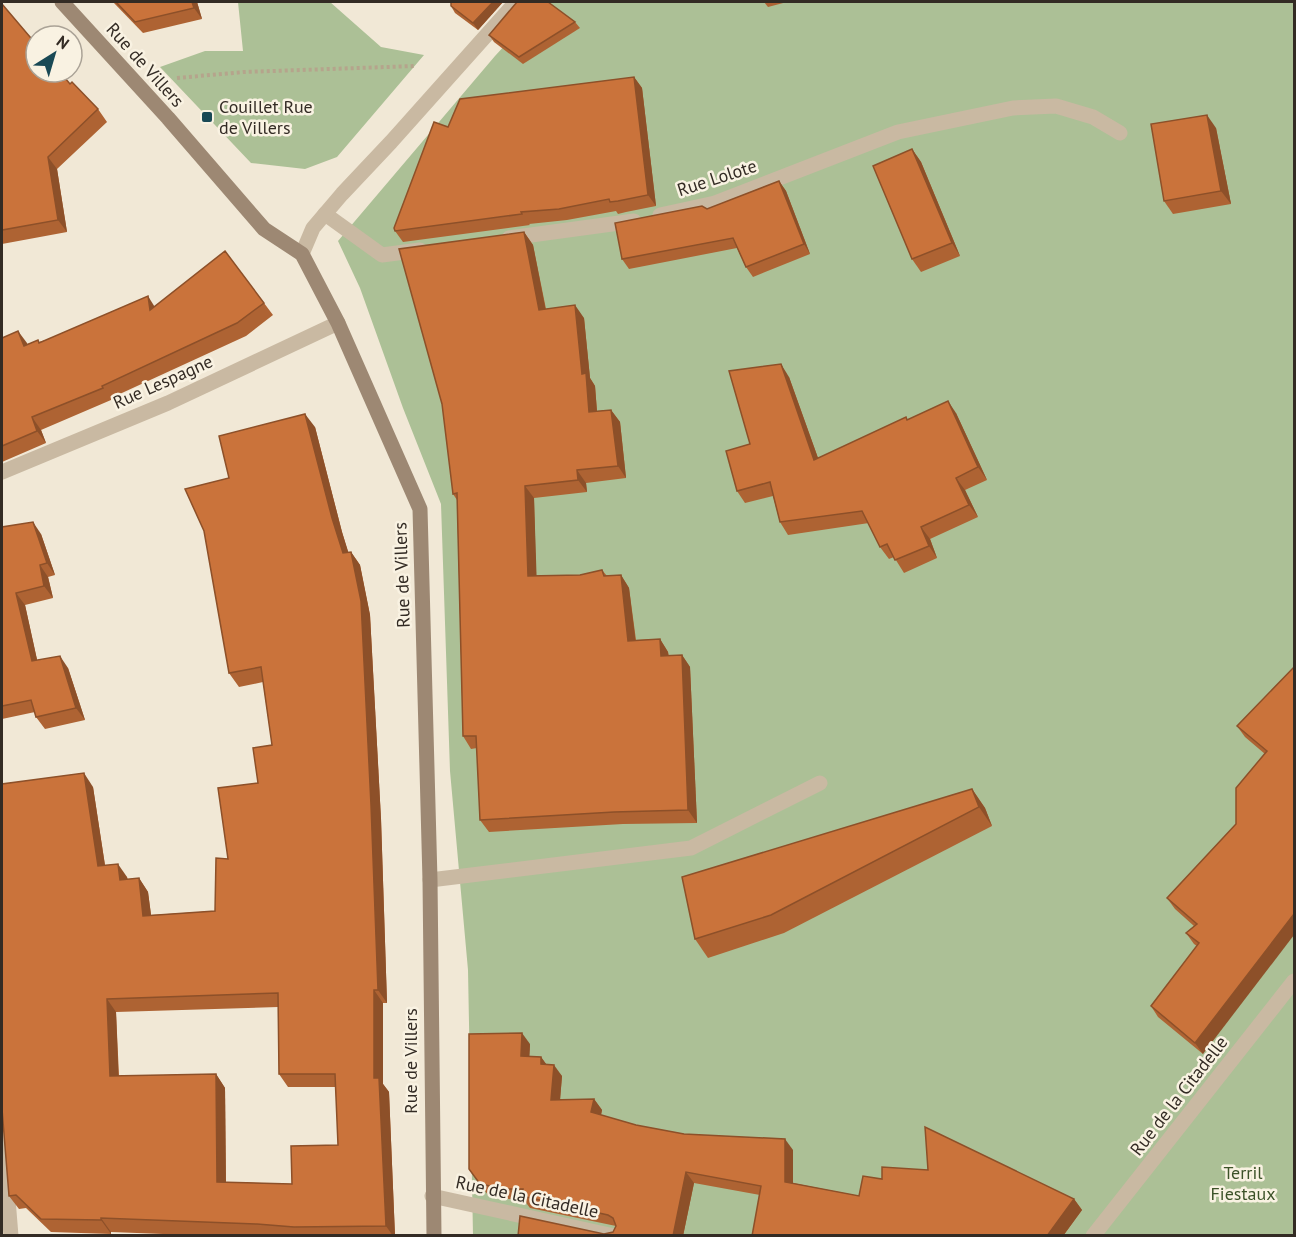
<svg xmlns="http://www.w3.org/2000/svg" width="1296" height="1237" font-family="'PT Sans',sans-serif">
  <rect width="100%" height="100%" fill="#f1e8d6"/>
  <g fill="#acc096">
    <polygon points="238,2 330,2 381,47 424,55 337,157 305,169 251,163 160,67 205,51 243,51"/>
    <polygon points="545,2 1294,2 1294,1235 473,1235 468,970 450,771 441,504 403,408 360,288 338,241 495,56"/>
  </g>
  <g fill="none" stroke-linecap="round" stroke-linejoin="round">
    <polyline stroke="#b5a48c" stroke-width="4" stroke-dasharray="3 3" stroke-linecap="butt" points="177,78 244,72 415,66"/>
    <g stroke="#c9b9a2" stroke-width="15">
      <polyline points="325,214 382,255 420,250"/>
      <polyline points="660,215 715,203 898,132 1013,108 1056,106 1093,117 1120,133"/>
      <polyline points="509,238 634,221"/>
      <polyline points="430,880 691,848 820,783"/>
    </g>
    <g stroke="#c9b9a2" stroke-width="15">
      <polyline points="302,254 313,228 342,194 391,142 516,2"/>
      <polyline points="2,472 168,403 338,323"/>
      <polyline points="2,1125 11,1236"/>
      <polyline points="432,1196 614,1236"/>
      <polyline points="1093,1236 1294,981"/>
    </g>
    <polyline stroke="#9d8873" stroke-width="15" points="62,2 168,118 264,229 302,254 338,323 420,509 430,880 434,1236"/>
  </g>
  <g fill="#ae6333" fill-rule="evenodd">
    <polygon points="113,2 197,2 202,19 143,33"/>
    <polygon points="451,2 503,2 478,30 455,13 451,6"/>
    <polygon points="764,2 787,2 768,7"/>
    <polygon points="2,4 70,84 98,109 107,122 57,169 67,232 2,244"/>
    <polygon points="575,22 580,28 523,64 494,42 489,35"/>
    <polygon points="634,77 642,88 656,206 626,212 618,214 616,211 567,220 529,224 530,225 403,242 395,231 448,127"/>
    <polygon points="1216,128 1231,204 1173,214 1164,201"/>
    <polygon points="912,149 921,162 960,256 921,272 912,259"/>
    <polygon points="779,181 786,191 810,254 753,277 746,267 737,248 629,269 622,259 707,209"/>
    <polygon points="524,232 533,245 546,309 584,318 590,378 595,386 597,411 611,410 620,422 626,478 586,483 587,492 534,498 536,576 580,575 602,570 607,576 621,575 629,588 636,640 660,639 668,652 669,656 682,655 690,667 697,823 623,824 489,832 480,820 477,748 471,749 463,736 457,500 453,494"/>
    <polygon points="264,303 273,315 246,336 111,398 111,400 41,430 46,443 2,462 2,338 27,344 39,342 155,306"/>
    <polygon points="789,377 818,458 908,420 956,413 987,480 965,490 978,517 930,539 937,558 904,573 894,557 889,559 880,547 869,523 788,535 780,522 773,496 745,503 737,491 750,444"/>
    <path d="M315 427 342 532 348 552H351L360 565 370 615 381 819 387 1003H383V1084L389 1092 395 1236H215L111 1232V1234L51 1232 26 1208 19 1209 9 1196 3 1116 2 1115V784L93 787 105 865 127 877 128 880 139 878 148 892 151 915 215 911 228 859 272 745 263 682 239 687 229 673V478ZM278 1007 279 1074 288 1087H336L338 1145 292 1184 226 1182 225 1088 216 1074 119 1076 116 1012Z"/>
    <polygon points="2,527 41,534 55,575 48,577 53,598 25,605 37,660 68,668 85,720 45,729 36,717 35,712 2,719"/>
    <polygon points="1294,667 1203,1054 1158,1017 1151,1006 1197,946 1194,944 1186,933 1194,926 1175,909 1167,898 1236,824 1265,754 1245,737 1237,726"/>
    <polygon points="972,789 985,808 992,826 784,933 708,958 695,939"/>
    <polygon points="530,1044 529,1056 541,1057 546,1064 562,1076 560,1100 594,1099 602,1110 601,1115 636,1125 684,1134 793,1150 793,1183 859,1196 882,1179 1074,1199 1082,1210 1063,1236 752,1236 760,1195 694,1183 683,1236 518,1236 604,1234 613,1232 616,1226 530,1208 524,1200 514,1200 488,1195 469,1169"/>
  </g>
  <g fill="#8d5029">
    <polygon points="192,2 197,2 202,19 194,8"/>
    <polygon points="493,2 503,2 478,30 473,23"/>
    <polygon points="634,77 642,88 656,206 648,195"/>
    <polygon points="1207,115 1216,128 1231,204 1221,191"/>
    <polygon points="912,149 921,162 960,256 952,243"/>
    <polygon points="48,157 57,169 67,232 58,220"/>
    <polygon points="779,181 786,191 810,254 804,244"/>
    <polygon points="524,232 533,245 548,322 539,310"/>
    <polygon points="148,296 156,309 150,310"/>
    <polygon points="575,305 584,318 590,378 595,386 598,425 589,412 582,374"/>
    <polygon points="18,331 27,343 32,358 24,346"/>
    <polygon points="781,364 789,377 823,472 814,460"/>
    <polygon points="948,401 956,413 987,480 978,467"/>
    <polygon points="611,410 620,422 626,478 618,466"/>
    <polygon points="305,414 315,427 342,532 353,567 343,553 332,518"/>
    <polygon points="32,417 41,430 46,443 37,431"/>
    <polygon points="577,470 586,483 587,492 578,480"/>
    <polygon points="956,478 965,490 978,517 969,505"/>
    <polygon points="525,486 534,498 537,589 528,576"/>
    <polygon points="33,522 41,534 55,575 47,563"/>
    <polygon points="921,527 930,539 937,558 929,546"/>
    <polygon points="351,552 360,565 370,615 381,819 387,1003 378,990"/>
    <polygon points="40,565 48,577 53,598 44,586"/>
    <polygon points="621,575 629,588 637,653 628,641"/>
    <polygon points="16,593 25,605 40,673 32,661"/>
    <polygon points="660,639 668,652 669,669 661,656"/>
    <polygon points="682,655 690,667 697,823 688,810"/>
    <polygon points="60,656 68,668 85,720 76,708"/>
    <polygon points="84,773 93,787 107,879 98,866"/>
    <polygon points="972,789 985,808 992,826 979,807"/>
    <polygon points="118,864 127,877 129,894 120,880"/>
    <polygon points="139,878 148,892 153,930 143,916"/>
    <polygon points="1294,914 1294,935 1203,1054 1195,1043"/>
    <polygon points="374,990 383,1003 383,1084 389,1092 395,1236 393,1236 386,1226 374,1078"/>
    <polygon points="107,999 116,1012 119,1090 110,1076"/>
    <polygon points="522,1033 530,1044 529,1067 521,1056"/>
    <polygon points="541,1057 549,1068 541,1064"/>
    <polygon points="554,1065 562,1076 559,1112 551,1100"/>
    <polygon points="216,1074 225,1088 226,1196 217,1182"/>
    <polygon points="594,1099 602,1110 599,1124 591,1112"/>
    <polygon points="785,1139 793,1150 793,1193 785,1182"/>
    <polygon points="686,1172 694,1183 683,1236 673,1236"/>
    <polygon points="1074,1199 1082,1210 1063,1236 1047,1236"/>
    <polygon points="101,1218 111,1232 111,1234 101,1220"/>
  </g>
  <g fill="#ca733b" stroke="#8d5029" stroke-width="1.5" fill-rule="evenodd">
    <polygon points="116,2 192,2 194,8 135,22"/>
    <polygon points="451,2 493,2 473,23 451,6"/>
    <polygon points="517,2 548,2 575,22 519,57 489,35"/>
    <polygon points="2,4 36,44 36,72 60,72 70,84 72,82 98,109 48,157 58,220 2,230"/>
    <polygon points="634,77 648,195 618,201 610,202 609,199 559,209 521,212 522,214 395,231 394,228 434,122 448,127 460,99"/>
    <polygon points="1207,115 1221,191 1164,201 1151,124"/>
    <polygon points="912,149 952,243 912,259 873,166"/>
    <polygon points="779,181 804,244 746,267 733,238 622,259 615,223 702,206 707,209"/>
    <polygon points="524,232 539,310 575,305 582,374 586,373 589,412 611,410 618,466 577,470 578,480 525,486 528,576 580,575 602,570 604,576 621,575 628,641 660,639 661,656 682,655 688,810 614,812 480,820 476,736 463,736 457,493 453,494 442,404 399,249"/>
    <polygon points="225,251 264,303 237,323 102,386 103,388 32,417 37,431 2,446 2,338 18,331 24,346 38,340 39,343 148,296 150,310"/>
    <polygon points="781,364 814,460 906,417 907,420 948,401 978,467 956,478 969,505 921,527 929,546 895,560 887,544 880,547 862,511 780,522 770,482 737,491 726,451 750,444 729,371"/>
    <path d="M305 414 332 518 343 553 351 552 361 601 371 805 378 990H374V1078H379L386 1226 294 1227 257 1224 101 1218V1220L41 1219 16 1195 9 1196 2 1109V784L84 773 98 866 118 864 120 880 139 878 143 916 215 911 216 858 228 859 218 788 258 783 253 748 272 745 261 667 229 673 204 531 185 489 229 478 219 436ZM278 993 279 1074H335L338 1145 291 1146 292 1184 217 1182 216 1074 110 1076 107 999Z"/>
    <polygon points="33,522 47,563 40,565 44,586 16,593 32,661 60,656 76,708 36,717 31,700 2,706 2,527"/>
    <polygon points="1294,667 1294,914 1195,1043 1151,1006 1199,943 1186,933 1197,924 1167,898 1236,824 1236,788 1267,751 1237,726"/>
    <polygon points="972,789 979,807 771,915 695,939 682,877"/>
    <polygon points="522,1033 521,1056 541,1057 541,1064 554,1065 551,1100 594,1099 591,1112 636,1125 684,1134 785,1139 785,1182 859,1196 863,1176 882,1179 882,1167 928,1170 925,1127 1074,1199 1047,1236 752,1236 761,1186 686,1172 673,1236 518,1236 520,1216 604,1234 613,1232 616,1226 613,1218 608,1215 522,1196 523,1189 506,1189 480,1184 469,1169 469,1034"/>
  </g>
  <rect fill="#194955" stroke="#f9f2e2" stroke-width="2" x="201" y="111" width="12" height="12" rx="3"/>
  <g text-anchor="middle" stroke-width="5" stroke-linejoin="round" paint-order="stroke">
    <g font-size="18" fill="#332b24" stroke="#f9f2e2">
      <text transform="translate(145 65) rotate(48)" y="6">Rue de Villers</text>
      <text transform="translate(717 178) rotate(-18)" y="6">Rue Lolote</text>
      <text transform="translate(163 382) rotate(-24)" y="6">Rue Lespagne</text>
      <text transform="translate(402 575) rotate(-92)" y="6">Rue de Villers</text>
      <text transform="translate(411 1061) rotate(-90)" y="6">Rue de Villers</text>
      <text transform="translate(1179 1096) rotate(-52)" y="6">Rue de la Citadelle</text>
      <text transform="translate(527 1197) rotate(12)" y="6">Rue de la Citadelle</text>
    </g>
    <g font-size="18" fill="#332b24" stroke="#f9f2e2" text-anchor="start">
      <text x="219" y="113">Couillet Rue<tspan x="219" dy="21">de Villers</tspan></text>
    </g>
    <g font-size="18" fill="#3c5228" stroke="#f9f2e2">
      <text x="1243" y="1179">Terril<tspan x="1243" dy="21">Fiestaux</tspan></text>
    </g>
  </g>
  <rect width="1296" height="1237" fill="none" stroke="#332b24" stroke-width="6"/>
  <g transform="translate(54 54) rotate(37)"><circle r="28" fill="#f9f2e2" stroke="#aaa296" stroke-width="1.5"/>
  <path d="M0-4.5L10 22L0 15L-10 22Z" fill="#194955"/>
  <text y="-9" font-size="16" font-weight="bold" text-anchor="middle" fill="#332b24">N</text>
  </g>
</svg>
